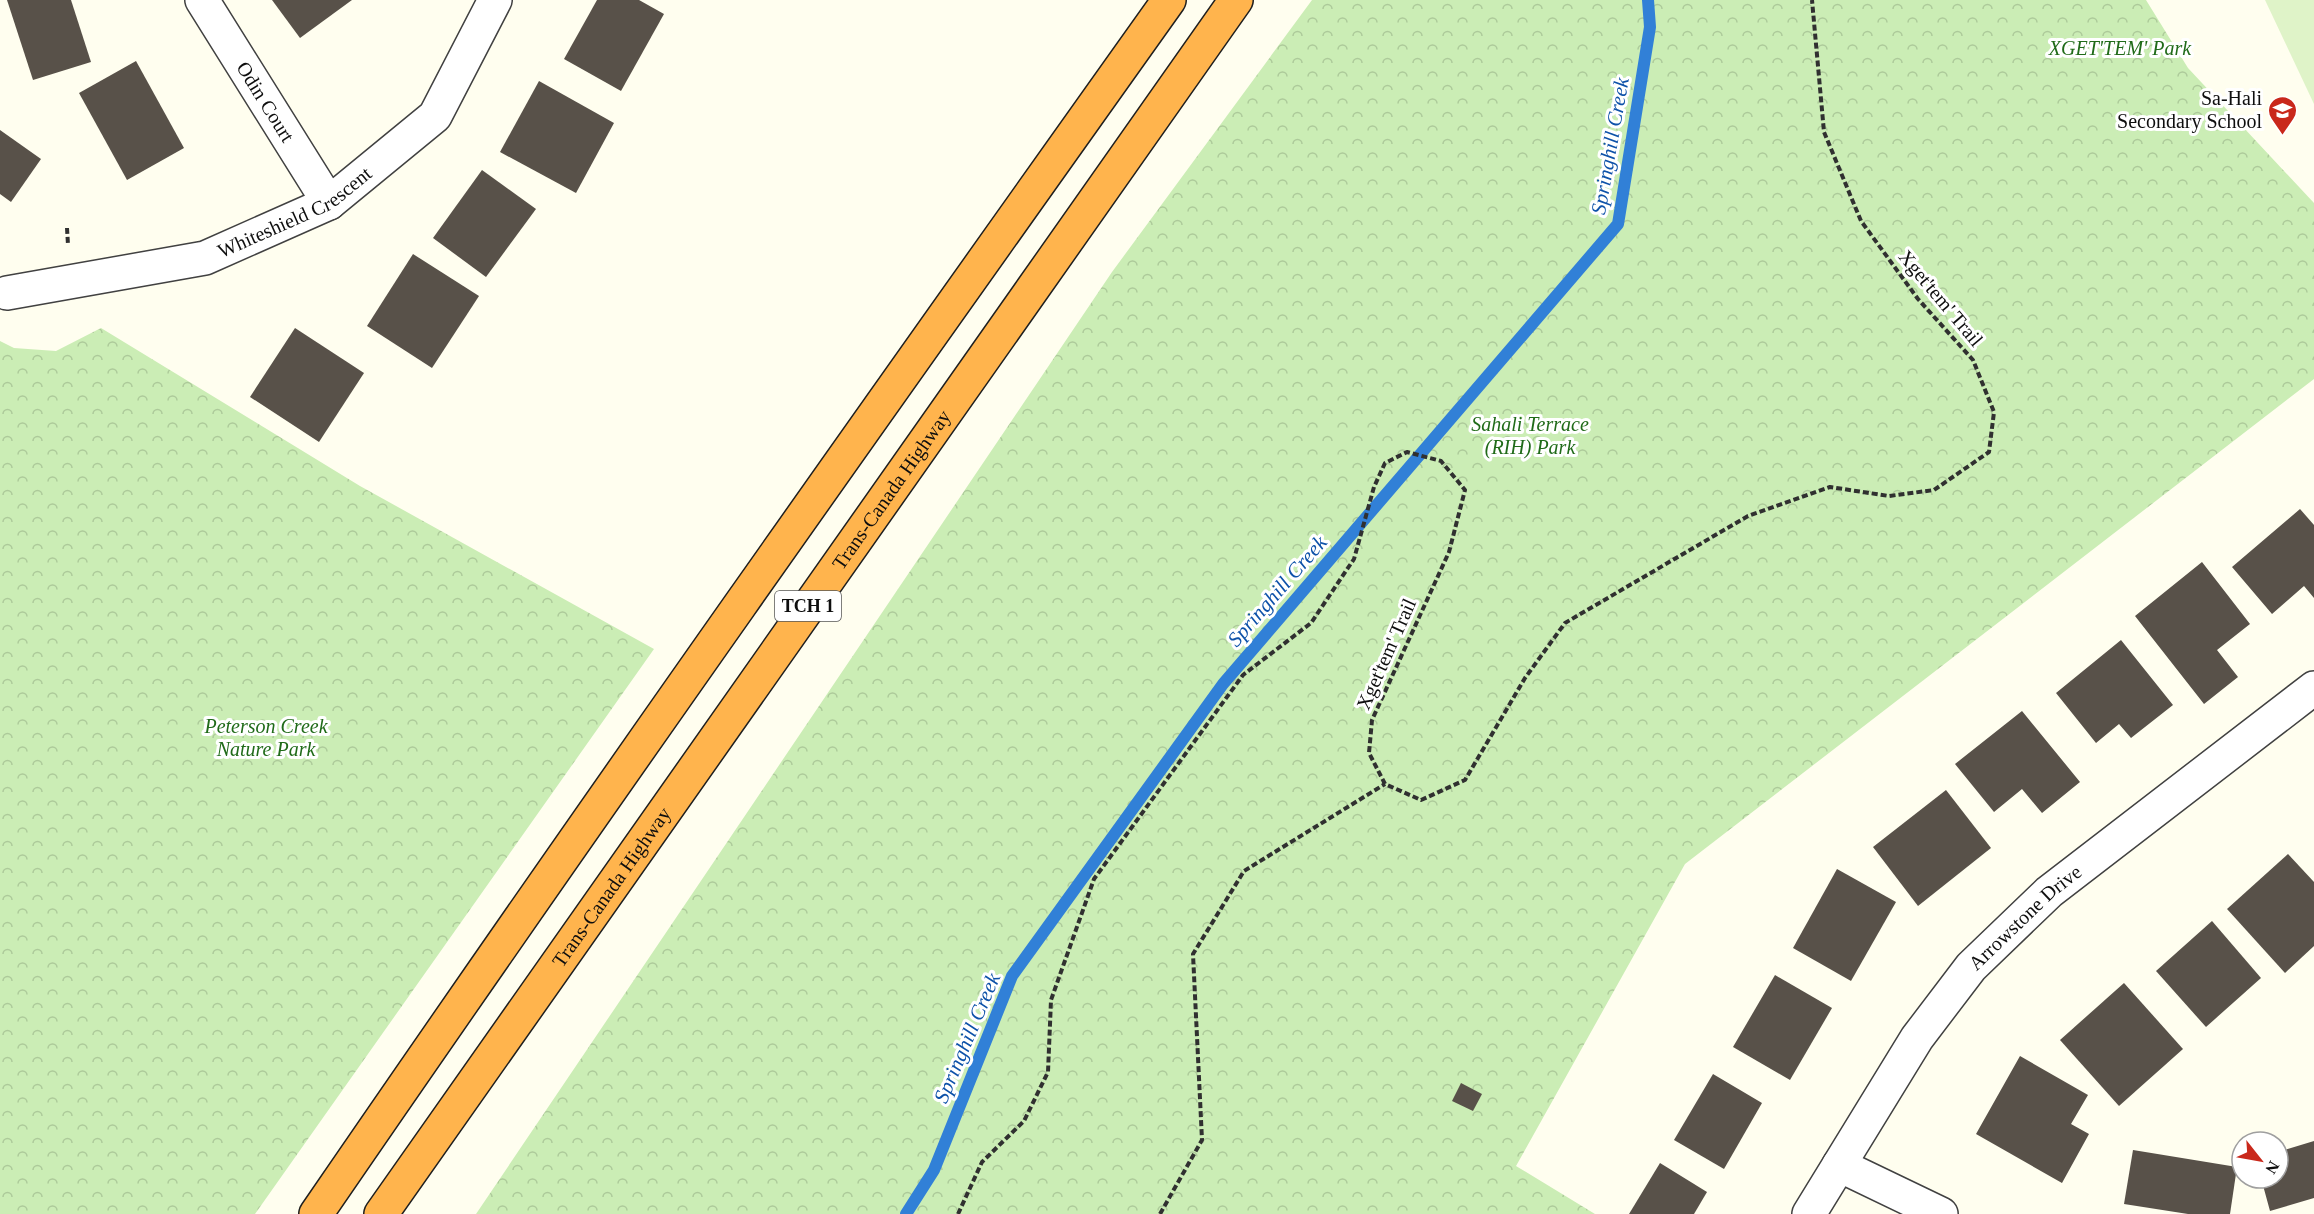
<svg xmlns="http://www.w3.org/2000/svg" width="2314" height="1214" font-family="Georgia,serif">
  <defs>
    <pattern id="park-crowns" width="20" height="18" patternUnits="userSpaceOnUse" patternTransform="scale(1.5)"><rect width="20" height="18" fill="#cbedb5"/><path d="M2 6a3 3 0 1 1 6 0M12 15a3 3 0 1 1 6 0" fill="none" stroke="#adca9a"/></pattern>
  </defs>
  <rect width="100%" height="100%" fill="#fffeef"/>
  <g fill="url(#park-crowns)">
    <polygon points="1312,0 2146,0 2188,68 2314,203 2314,379 1685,864 1516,1166 1595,1214 476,1214 1112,272"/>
    <polygon points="101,328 360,486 654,649 255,1214 0,1214 0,341 14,348 56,351"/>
  </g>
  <polygon fill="#dff3c8" points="2265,0 2314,0 2314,104"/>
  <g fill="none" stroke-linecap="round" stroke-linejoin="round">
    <polyline stroke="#3180d7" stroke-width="12" points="906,1214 934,1170 1012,976 1223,684 1618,224 1650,27 1648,0"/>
  </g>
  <g fill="#585149">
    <polygon points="7,0 71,0 91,62 33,80"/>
    <polygon points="272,0 352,0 300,38"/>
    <polygon points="597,0 639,0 664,14 621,91 564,59"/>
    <polygon points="136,61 184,148 127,180 79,93"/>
    <polygon points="539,81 614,123 576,193 500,152"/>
    <polygon points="0,130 41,159 11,202 0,194"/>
    <polygon points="482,170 536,209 486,277 433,238"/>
    <polygon points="413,254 479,296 432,368 367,326"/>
    <polygon points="295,328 364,373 319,442 250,397"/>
    <polygon points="2300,509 2314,525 2314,598 2304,586 2272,614 2232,567"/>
    <polygon points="2202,562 2250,624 2217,650 2238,677 2204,704 2135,616"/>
    <polygon points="2121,640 2173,705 2131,738 2119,724 2096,743 2056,693"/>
    <polygon points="2022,711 2080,782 2042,813 2022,789 1994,812 1955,764"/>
    <polygon points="1946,790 1991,848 1918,906 1873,847"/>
    <polygon points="2288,854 2314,882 2314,946 2285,973 2227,909"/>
    <polygon points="1837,869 1896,902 1851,981 1793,948"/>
    <polygon points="2212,921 2261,978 2206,1027 2156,971"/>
    <polygon points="1775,975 1832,1008 1790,1080 1733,1047"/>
    <polygon points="2124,983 2183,1049 2119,1106 2060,1040"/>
    <polygon points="2020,1056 2088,1095 2071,1124 2089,1134 2062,1183 1976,1134"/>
    <polygon points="1713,1074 1762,1103 1724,1169 1674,1140"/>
    <polygon points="1461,1083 1482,1094 1473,1111 1452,1101"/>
    <polygon points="2314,1141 2314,1198 2270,1211 2261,1178 2278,1178 2278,1152"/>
    <polygon points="2133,1150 2237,1167 2230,1214 2188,1214 2124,1204"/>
    <polygon points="1660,1163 1707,1192 1694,1214 1629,1214"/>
  </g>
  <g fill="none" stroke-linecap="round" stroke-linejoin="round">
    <defs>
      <g id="minor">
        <path id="s1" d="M202 0 329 203"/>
        <path id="s2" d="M7 293 205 258 329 203 435 116 495 0"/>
        <polyline points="1839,1165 1941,1214"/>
        <path id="s3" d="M1809 1214 1917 1038 1971 967 2049 892 2314 688"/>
      </g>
      <g id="motorway">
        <path d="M316 1214C596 806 882 403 1169 0"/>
        <path id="s4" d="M381 1214 1236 0"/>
      </g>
    </defs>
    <use href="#minor" stroke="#414141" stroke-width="36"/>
    <use href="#motorway" stroke="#1f1f1f" stroke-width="36"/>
    <g stroke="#303030" stroke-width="4" stroke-dasharray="6 3" stroke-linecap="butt">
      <polyline points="67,228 68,245"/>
      <polyline points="958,1214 982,1162 1024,1121 1048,1072 1051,1000 1094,879 1243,675 1311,623 1354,559 1374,487 1385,463 1407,452 1441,461 1465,490 1449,552 1372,720 1369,753 1385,784 1421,800 1465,780 1525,678 1565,623 1748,516 1830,487 1889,496 1934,490 1989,452 1994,412 1973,360 1918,299 1861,221 1824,132 1812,0"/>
      <polyline points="1160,1214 1202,1140 1193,954 1244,871 1385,784"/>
    </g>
    <use href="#minor" stroke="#fff" stroke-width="33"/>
    <use href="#motorway" stroke="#ffb44d" stroke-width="33"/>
  </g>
  <defs>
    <symbol id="school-pin" viewBox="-11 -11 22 30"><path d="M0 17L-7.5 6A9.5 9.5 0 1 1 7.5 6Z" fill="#c9281b" stroke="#fff"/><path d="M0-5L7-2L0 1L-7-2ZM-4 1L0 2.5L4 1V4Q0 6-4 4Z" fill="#fff"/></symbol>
  </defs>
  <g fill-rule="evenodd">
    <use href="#school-pin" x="2266" y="94" width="33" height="45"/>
  </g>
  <g text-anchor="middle" stroke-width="6" stroke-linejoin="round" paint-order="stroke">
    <rect fill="#fff" stroke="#565656" stroke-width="1.5" x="775" y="591" width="66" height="30" rx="4.5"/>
    <g font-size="18" font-weight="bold" fill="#0e0e0e">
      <text x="808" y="612">TCH 1</text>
    </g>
    <g font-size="20" font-style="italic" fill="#206b19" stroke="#fff">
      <text x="2120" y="55">XGET'TEM' Park</text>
      <text x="1530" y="431">Sahali Terrace<tspan x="1530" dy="23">(RIH) Park</tspan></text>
      <text x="266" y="733">Peterson Creek<tspan x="266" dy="23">Nature Park</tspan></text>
    </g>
    <g font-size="20" fill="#0e0e0e" stroke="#fff" text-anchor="end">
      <text x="2262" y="105">Sa-Hali<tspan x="2262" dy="23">Secondary School</tspan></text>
    </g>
    <g font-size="20" fill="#0e0e0e" stroke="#fff">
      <text dy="7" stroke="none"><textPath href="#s1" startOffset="120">Odin Court</textPath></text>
      <text dy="7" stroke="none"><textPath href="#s2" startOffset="302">Whiteshield Crescent</textPath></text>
      <text transform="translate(1941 298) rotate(50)" y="7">Xget'tem' Trail</text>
      <text dy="7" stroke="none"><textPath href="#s4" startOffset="886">Trans-Canada Highway</textPath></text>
      <text transform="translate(1386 654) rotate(-66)" y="7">Xget'tem' Trail</text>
      <text dy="7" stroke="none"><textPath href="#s4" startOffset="400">Trans-Canada Highway</textPath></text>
      <text dy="7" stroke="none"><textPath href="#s3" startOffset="369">Arrowstone Drive</textPath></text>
    </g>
    <g font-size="21" font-style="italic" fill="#0e52a9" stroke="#fff">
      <text transform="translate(1610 146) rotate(-80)" y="7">Springhill Creek</text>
      <text transform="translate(1277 591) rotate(-49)" y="7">Springhill Creek</text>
      <text transform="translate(967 1038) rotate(-67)" y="7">Springhill Creek</text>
    </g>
  </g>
  <g transform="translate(2260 1160) rotate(121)"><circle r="28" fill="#ffffff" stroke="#9f9f9f" stroke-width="1.5"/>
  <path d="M0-4.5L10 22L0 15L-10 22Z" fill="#c9281b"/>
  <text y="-9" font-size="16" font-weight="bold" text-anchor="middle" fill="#0e0e0e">N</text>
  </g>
</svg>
